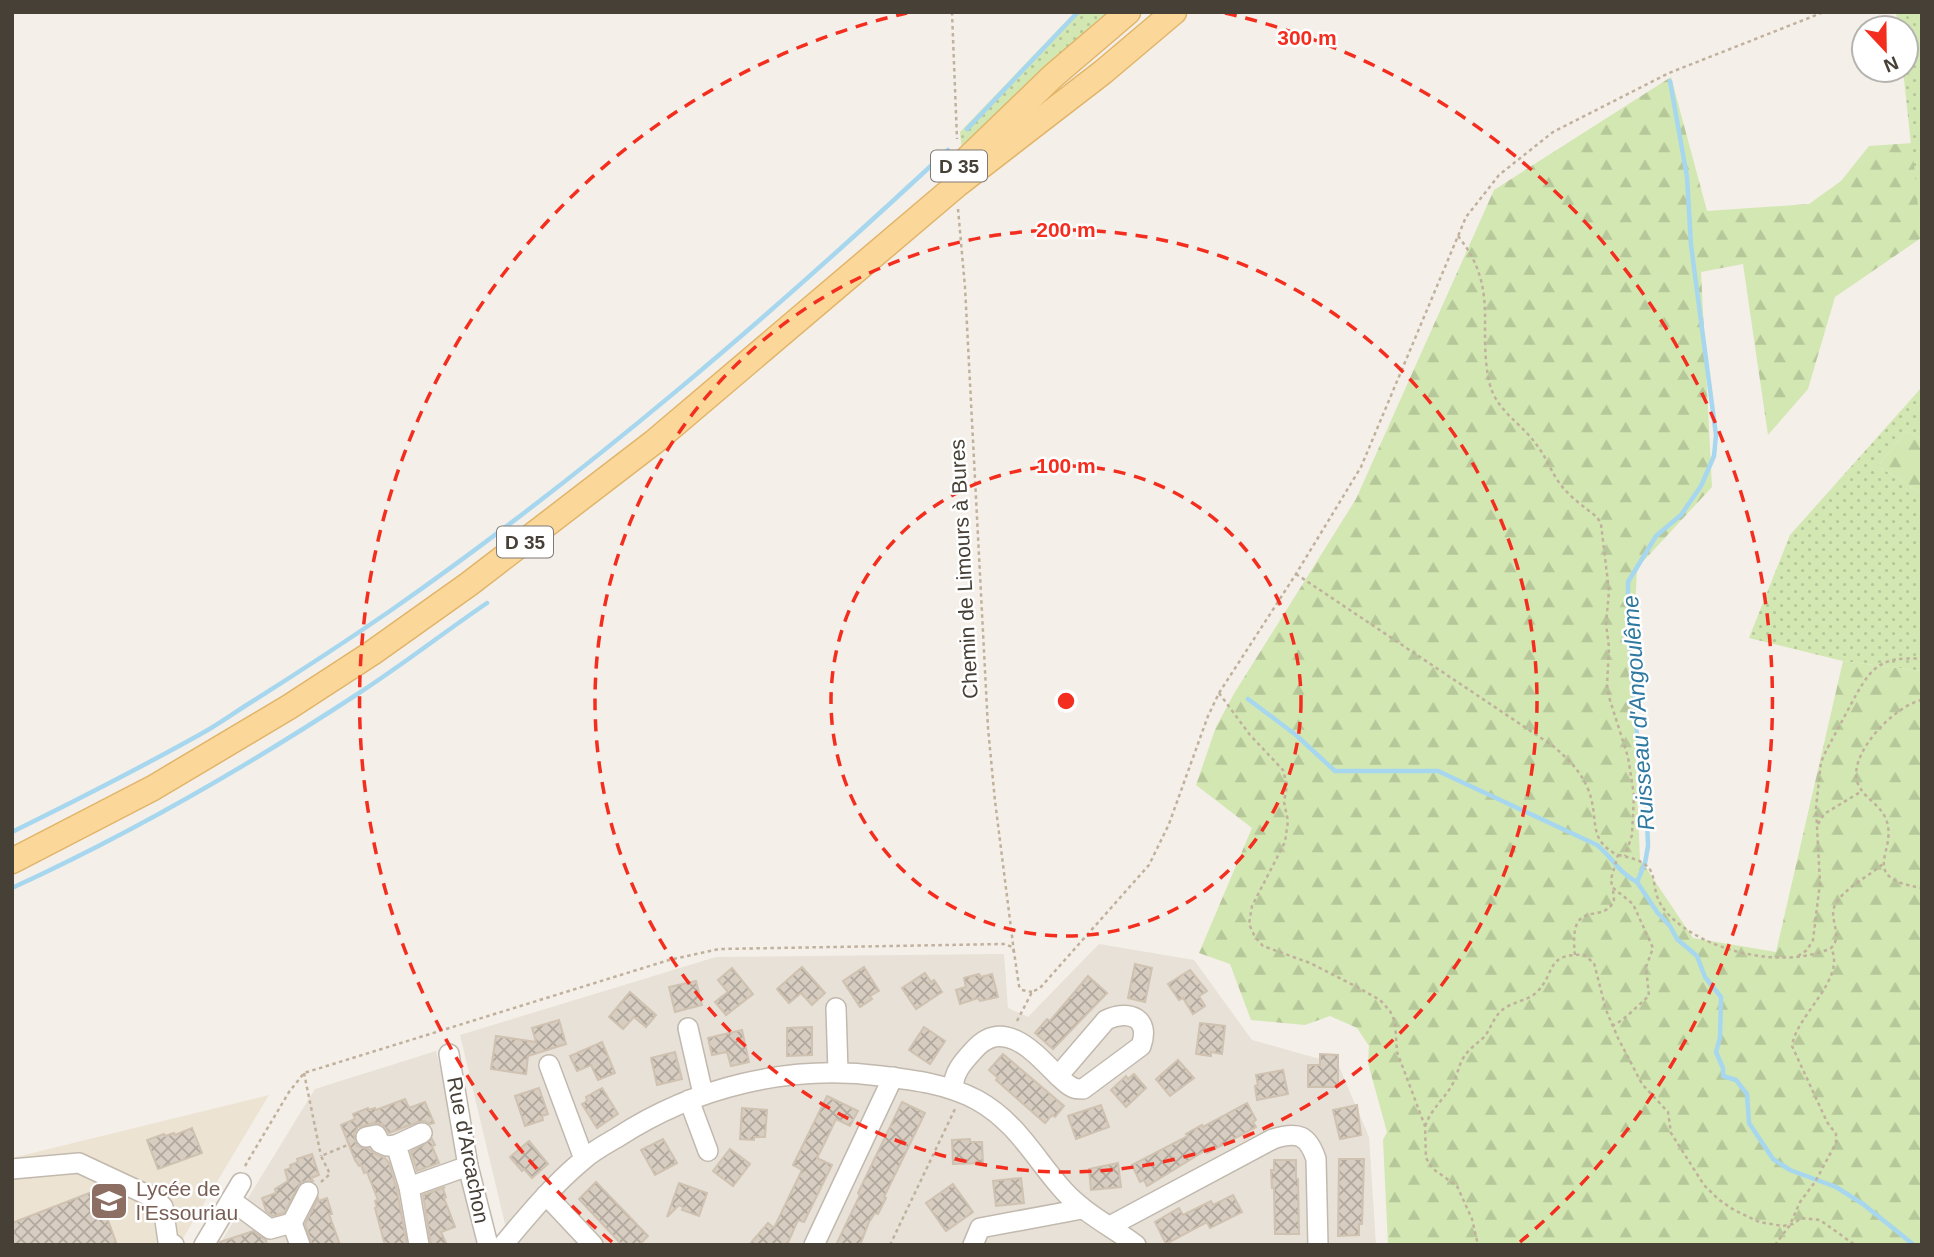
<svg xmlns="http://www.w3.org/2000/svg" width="1934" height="1257" font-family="Helvetica,sans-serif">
  <defs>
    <pattern id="grass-dots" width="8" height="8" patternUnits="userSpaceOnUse" patternTransform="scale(1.75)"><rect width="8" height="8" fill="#d3e7b2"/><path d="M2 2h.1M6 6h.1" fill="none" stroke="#b6c79a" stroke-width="1.8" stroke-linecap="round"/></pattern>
    <pattern id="forest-firs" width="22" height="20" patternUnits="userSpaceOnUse" patternTransform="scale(1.75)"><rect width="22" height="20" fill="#d3e7b2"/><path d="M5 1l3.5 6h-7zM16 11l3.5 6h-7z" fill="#b6c79a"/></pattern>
    <pattern id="building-cross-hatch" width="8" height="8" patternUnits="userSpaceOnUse" patternTransform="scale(1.75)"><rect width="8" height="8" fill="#d8cdc1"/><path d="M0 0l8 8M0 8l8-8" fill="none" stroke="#b1a89e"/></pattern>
  </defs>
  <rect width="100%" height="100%" fill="#f4efe8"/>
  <g fill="#e7e1d7">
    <polygon points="1099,944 1194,960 1252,1040 1338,1064 1369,1137 1376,1245 510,1245 460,1035 716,957 1004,954 1008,1008 1028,1017"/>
    <polygon points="436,1051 482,1238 485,1245 219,1245 315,1089"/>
  </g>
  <polygon fill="#ece3d3" points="269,1095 179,1245 12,1245 12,1158"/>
  <g fill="url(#grass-dots)">
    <polygon points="1075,12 1112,12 962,151 960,132"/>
    <polygon points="1896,12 1922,12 1921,238 1903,70 1906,70 1906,28 1898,28"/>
    <polygon points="1922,387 1922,439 1906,431 1878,466 1922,494 1922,671 1843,661 1749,638 1790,535"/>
  </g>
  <g fill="url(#forest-firs)">
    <polygon points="1671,77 1707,211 1809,204 1841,181 1869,146 1912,143 1921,238 1835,297 1808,389 1768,435 1743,264 1701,272 1712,487 1637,568 1632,674 1640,859 1693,938 1776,952 1843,661 1922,671 1922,1245 1388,1245 1383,1140 1387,1132 1368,1063 1369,1046 1357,1028 1330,1016 1305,1025 1251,1020 1230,964 1199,953 1252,828 1196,785 1216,727 1235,692 1356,499 1494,190"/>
    <polygon points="1906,431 1922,439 1922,494 1878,466"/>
  </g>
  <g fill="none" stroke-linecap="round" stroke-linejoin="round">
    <g stroke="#a6d7ef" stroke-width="4.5">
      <polyline points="1670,81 1687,177 1691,245 1716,435 1714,456 1701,486 1681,515 1656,536 1628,582 1628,626 1637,735 1646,793 1648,846 1645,863 1637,882 1657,912 1670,926 1677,939 1697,956 1705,977 1721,997 1720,1038 1716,1052 1723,1068 1723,1076 1736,1080 1747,1094 1749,1123 1773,1159 1790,1170 1836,1187 1863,1204 1914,1245"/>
      <polyline points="967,129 1078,12"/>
      <path d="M1248 699 1296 735 1335 771H1438L1597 845C1612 857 1619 873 1637 882"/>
      <path d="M12 832C75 801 138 769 199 735 218 725 235 712 253 701 299 672 345 642 390 611 588 473 771 315 948 150"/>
      <path d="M12 888C132 833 246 767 356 695 401 666 443 633 487 603"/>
    </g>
  </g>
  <g fill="url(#building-cross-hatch)" stroke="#d0c2b1" stroke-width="2">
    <polygon points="1135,964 1152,968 1145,1002 1128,998"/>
    <polygon points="802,967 825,993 812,1005 801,993 789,1003 777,989"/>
    <polygon points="864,967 879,991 870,996 872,999 860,1007 843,981"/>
    <polygon points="732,968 753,994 726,1015 715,1002 728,992 718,980"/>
    <polygon points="1190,970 1207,991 1199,996 1205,1006 1193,1014 1183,998 1179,1000 1168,984"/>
    <polygon points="925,973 931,982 934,980 942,992 916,1009 902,988"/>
    <polygon points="979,974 981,977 992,974 998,997 980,1001 978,998 960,1004 956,990 966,987 964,978"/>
    <polygon points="1088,976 1107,993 1053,1049 1035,1033 1047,1019 1050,1021"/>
    <polygon points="696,981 702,1005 675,1012 669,987"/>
    <polygon points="630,992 656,1015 646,1027 634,1017 623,1029 609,1017"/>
    <polygon points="559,1020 566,1044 528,1056 526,1074 491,1069 496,1036 536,1042 532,1028"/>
    <polygon points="1200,1023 1225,1026 1222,1054 1211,1052 1211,1056 1196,1054"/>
    <polygon points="812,1027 812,1055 787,1056 787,1028"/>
    <polygon points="924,1027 945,1041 930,1064 909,1050"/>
    <polygon points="742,1030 749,1062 731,1066 727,1052 712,1055 708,1038"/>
    <polygon points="602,1042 615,1073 598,1080 591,1065 577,1071 570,1056"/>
    <polygon points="675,1052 682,1079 657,1085 651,1058"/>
    <polygon points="1003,1054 1064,1106 1055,1117 1052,1115 1045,1123 996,1080 998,1078 989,1070"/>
    <polygon points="1320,1054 1338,1055 1338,1087 1308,1087 1308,1065 1320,1065"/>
    <polygon points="1178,1060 1194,1078 1170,1096 1156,1079"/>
    <polygon points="1283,1070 1288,1094 1257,1100 1255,1086 1258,1085 1256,1075"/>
    <polygon points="1134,1074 1146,1088 1126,1107 1111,1090 1126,1076 1128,1079"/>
    <polygon points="539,1088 548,1114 542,1116 543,1120 525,1126 515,1096"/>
    <polygon points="602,1088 618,1114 597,1128 582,1104 587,1101 586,1097"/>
    <polygon points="827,1096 858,1111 850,1126 836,1119 824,1144 817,1158 832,1165 804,1222 798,1220 787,1245 749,1245 768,1223 774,1228 802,1170 793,1165"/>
    <polygon points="405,1099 409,1108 425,1102 434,1123 430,1124 424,1121 418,1122 389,1133 382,1124 374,1123 358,1127 354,1134 357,1146 369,1149 375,1154 385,1158 389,1163 397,1190 407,1245 385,1245 375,1208 377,1207 375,1201 378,1200 367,1172 364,1173 361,1165 359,1166 355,1160 341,1125 355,1119 353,1114 368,1108 369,1110 375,1108 376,1110"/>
    <polygon points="902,1102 925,1113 884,1197 886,1198 878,1214 875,1213 869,1222 860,1245 836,1245 860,1195 858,1193"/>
    <polygon points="1247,1103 1256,1120 1253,1122 1256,1127 1207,1153 1206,1150 1147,1186 1144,1180 1140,1182 1132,1165 1188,1136 1186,1134 1202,1125 1203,1127"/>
    <polygon points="1101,1105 1109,1127 1076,1139 1068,1116"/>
    <polygon points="1357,1105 1361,1135 1340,1139 1333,1110"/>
    <polygon points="742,1108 767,1110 765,1137 754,1137 754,1140 740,1139"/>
    <polygon points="192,1128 202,1153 158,1169 147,1140 164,1134 165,1136 174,1133 175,1135"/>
    <polygon points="432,1139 435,1145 432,1146 439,1163 417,1171 411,1152"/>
    <polygon points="663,1139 677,1163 655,1175 641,1150"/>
    <polygon points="970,1139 970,1142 982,1142 983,1163 953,1164 952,1140"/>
    <polygon points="529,1141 548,1164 532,1178 524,1169 522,1171 510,1157"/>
    <polygon points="730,1149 750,1164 733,1186 713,1171"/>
    <polygon points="312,1154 319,1175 311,1178 313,1181 301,1182 284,1213 273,1216 266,1211 262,1198 276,1193 275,1189 288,1181 285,1170 291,1168 290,1165 298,1162 297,1159"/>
    <polygon points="1339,1159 1364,1159 1362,1224 1359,1224 1359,1235 1338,1236"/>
    <polygon points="1274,1160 1296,1160 1296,1179 1298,1179 1299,1234 1275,1234 1274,1188 1272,1188 1271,1170 1274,1170"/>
    <polygon points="1118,1163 1121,1187 1091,1190 1089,1169"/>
    <polygon points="1021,1178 1024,1203 996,1206 993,1181"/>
    <polygon points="596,1182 648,1236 639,1245 622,1245 579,1199"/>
    <polygon points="679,1183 707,1193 699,1216 682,1210 683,1207 679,1205 667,1217"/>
    <polygon points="953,1184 973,1212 946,1231 926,1203"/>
    <polygon points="445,1187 443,1189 446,1197 444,1198 455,1227 441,1232 447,1245 431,1245 423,1195"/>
    <polygon points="97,1190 117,1245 12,1245 12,1223"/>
    <polygon points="1233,1195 1242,1212 1210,1228 1207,1222 1166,1244 1155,1222 1179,1208 1183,1215 1211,1201 1213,1205"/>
    <polygon points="318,1198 319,1201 327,1198 332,1214 329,1214 340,1245 312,1245 305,1224"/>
    <polygon points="253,1231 266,1240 267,1245 220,1245 220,1242"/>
  </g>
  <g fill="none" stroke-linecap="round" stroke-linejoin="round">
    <defs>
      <g id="minor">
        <polyline points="836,1008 838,1072"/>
        <polyline points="688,1028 703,1094"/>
        <polyline points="449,1054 468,1166 488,1245"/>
        <polyline points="549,1065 584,1159"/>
        <path d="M953 1088C954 1072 962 1063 973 1051 1004 1015 1036 1054 1059 1077 1063 1080 1067 1085 1072 1087 1075 1089 1079 1089 1083 1089L1141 1046C1151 1018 1129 1009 1106 1020L1058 1076"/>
        <polyline points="689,1100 708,1151"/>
        <polyline points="366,1137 376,1135 380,1143 387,1146 396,1145"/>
        <polyline points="12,1169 79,1163 156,1199 163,1207 168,1241 174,1245"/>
        <polyline points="409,1187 468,1166"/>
        <polyline points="546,1195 593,1245"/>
        <polyline points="231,1200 270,1229 292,1223 300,1245"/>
        <polyline points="292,1223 308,1192"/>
        <path d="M1110 1226 1273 1139C1298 1131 1308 1135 1316 1159L1318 1245"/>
        <polyline points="204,1245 241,1183"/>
        <polyline points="419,1245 409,1187 396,1145 422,1133"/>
        <path d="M503 1245C528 1215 553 1185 583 1160 593 1151 606 1144 618 1137 695 1087 789 1064 881 1076 914 1080 947 1084 977 1100 1017 1122 1035 1159 1064 1191 1084 1213 1112 1227 1136 1245"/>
        <polyline points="814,1245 893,1077"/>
        <polyline points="973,1245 980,1228 1082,1209"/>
      </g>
      <g id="major">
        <polyline points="967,159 1053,76 1128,12"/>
        <polyline points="12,861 153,788 289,707 372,653 469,584 654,442 958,184 1103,72 1174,12"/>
      </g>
    </defs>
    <use href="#minor" stroke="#c2b9ae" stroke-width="22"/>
    <use href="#major" stroke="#e1b469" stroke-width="27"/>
    <g stroke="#c0b19d" stroke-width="2.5" stroke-dasharray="3.5 3.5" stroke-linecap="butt">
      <polyline points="952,12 957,139"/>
      <polyline points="958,209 965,287 988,728 995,801 1014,952"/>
      <path d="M1458 236C1501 290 1476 328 1490 385 1497 411 1521 423 1536 444 1545 455 1550 469 1558 481 1568 496 1583 506 1597 517L1601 524 1609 591 1606 624 1609 647 1607 685 1609 697 1628 757 1634 795 1632 835 1625 856"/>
      <path d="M1296 574 1553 746C1568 759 1580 770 1588 789 1600 818 1586 840 1618 855L1611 879 1612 887 1633 904 1653 948 1646 967 1649 996C1637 1006 1626 1019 1612 1026"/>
      <polyline points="1219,693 1250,735 1283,770 1287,785 1284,802 1288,821 1285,842 1252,906 1249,924 1255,937 1263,946 1310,963 1357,987 1380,1000 1390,1011 1395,1022 1397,1052 1425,1126 1426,1158 1433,1169 1457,1186 1472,1219 1478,1245"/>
      <path d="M1922 700C1895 705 1846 755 1858 784 1864 798 1879 804 1885 817 1901 850 1854 877 1922 888"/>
      <polyline points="1818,824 1824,814 1862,791"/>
      <path d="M1618 855C1672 865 1641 885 1668 914 1704 952 1784 970 1831 948 1844 936 1828 919 1835 905 1845 887 1868 877 1883 864"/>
      <path d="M1575 955C1568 894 1604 927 1614 900L1613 890"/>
      <path d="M1798 956 1807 950 1813 940 1820 883 1816 808 1821 762 1826 751C1834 736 1842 721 1850 706 1869 671 1877 655 1922 659"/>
      <polyline points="1017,1021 1032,992 1040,988 1149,865 1169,824 1208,716 1219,693 1296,574 1361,467 1466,217 1499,175 1553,132 1669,73 1824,12"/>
      <polyline points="304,1073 321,1156"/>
      <path d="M1425 1126C1433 1106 1443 1101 1452 1085 1457 1077 1458 1068 1462 1060 1468 1049 1477 1044 1485 1036 1490 1029 1493 1020 1499 1013 1510 1001 1527 1002 1537 992 1556 973 1545 953 1584 955L1594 963 1606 1010 1618 1038 1642 1084 1668 1112 1671 1133 1704 1185 1718 1199 1734 1210 1759 1222 1783 1226 1793 1224 1801 1218 1820 1220 1855 1245"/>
      <polyline points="245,1166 289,1092 304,1073 669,960 719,949 1005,944 1012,947 1014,952 1019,986 1022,990 1032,992"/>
      <polyline points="321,1182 330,1174 321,1156 350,1144"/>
      <polyline points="890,1245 955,1109"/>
      <path d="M1775 1245 1790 1225 1800 1202 1815 1182 1836 1143V1134L1827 1122 1792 1046C1796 1015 1847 979 1831 948"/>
    </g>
    <use href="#minor" stroke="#fff" stroke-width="19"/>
    <use href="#major" stroke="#fbd89a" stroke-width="24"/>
  </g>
  <g fill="none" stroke="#f42e1f" stroke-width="3.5" stroke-dasharray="12 9">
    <circle cx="1066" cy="701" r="235"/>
    <circle cx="1066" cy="701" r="471"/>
    <path d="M612 1242A706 706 0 0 1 907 13M1225 13A706 706 0 0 1 1520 1242"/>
  </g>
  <defs>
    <symbol id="school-square" viewBox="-11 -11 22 22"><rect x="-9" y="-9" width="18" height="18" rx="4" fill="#8d6e63" stroke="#fff"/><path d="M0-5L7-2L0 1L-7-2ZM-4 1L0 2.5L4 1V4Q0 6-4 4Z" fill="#fff"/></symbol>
  </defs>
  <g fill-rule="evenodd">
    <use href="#school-square" x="87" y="1179" width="44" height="44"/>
  </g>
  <g text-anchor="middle" stroke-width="5" stroke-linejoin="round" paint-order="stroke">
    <g fill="#fff" stroke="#7e7973" stroke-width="2">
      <rect x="931" y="150.5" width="56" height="31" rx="5"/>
      <rect x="497" y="526.5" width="56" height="31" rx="5"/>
    </g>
    <g font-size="19" font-weight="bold" fill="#474037">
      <text x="959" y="173">D 35</text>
      <text x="525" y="549">D 35</text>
    </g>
    <g font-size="21" fill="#474037" stroke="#fff">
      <text transform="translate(964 569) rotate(-93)" y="7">Chemin de Limours à Bures</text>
      <text transform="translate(468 1150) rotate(79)" y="7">Rue d'Arcachon</text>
    </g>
    <g font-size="21" fill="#785e54" stroke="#fff" text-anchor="start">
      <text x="136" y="1196">Lycée de<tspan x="136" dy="24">l'Essouriau</tspan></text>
    </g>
    <g font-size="23" font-style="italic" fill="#2f79a1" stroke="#fff">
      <text transform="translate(1638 713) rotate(-94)" y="8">Ruisseau d'Angoulême</text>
    </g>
  </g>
  <circle cx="1066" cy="701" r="10" fill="#f42e1f" stroke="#fff" stroke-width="3.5"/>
  <g font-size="21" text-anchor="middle" font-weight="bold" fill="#f42e1f" stroke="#fff" stroke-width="5" stroke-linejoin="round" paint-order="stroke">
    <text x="1307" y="45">300 m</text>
    <text x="1066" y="237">200 m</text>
    <text x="1066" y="473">100 m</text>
  </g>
  <rect width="1934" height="1257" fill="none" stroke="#474037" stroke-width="28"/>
  <g transform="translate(1885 49) rotate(158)"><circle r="33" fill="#ffffff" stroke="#b5b3af" stroke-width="2"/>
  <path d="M0-5L12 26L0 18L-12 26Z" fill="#f42e1f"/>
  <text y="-10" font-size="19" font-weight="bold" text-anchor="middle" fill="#474037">N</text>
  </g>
</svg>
